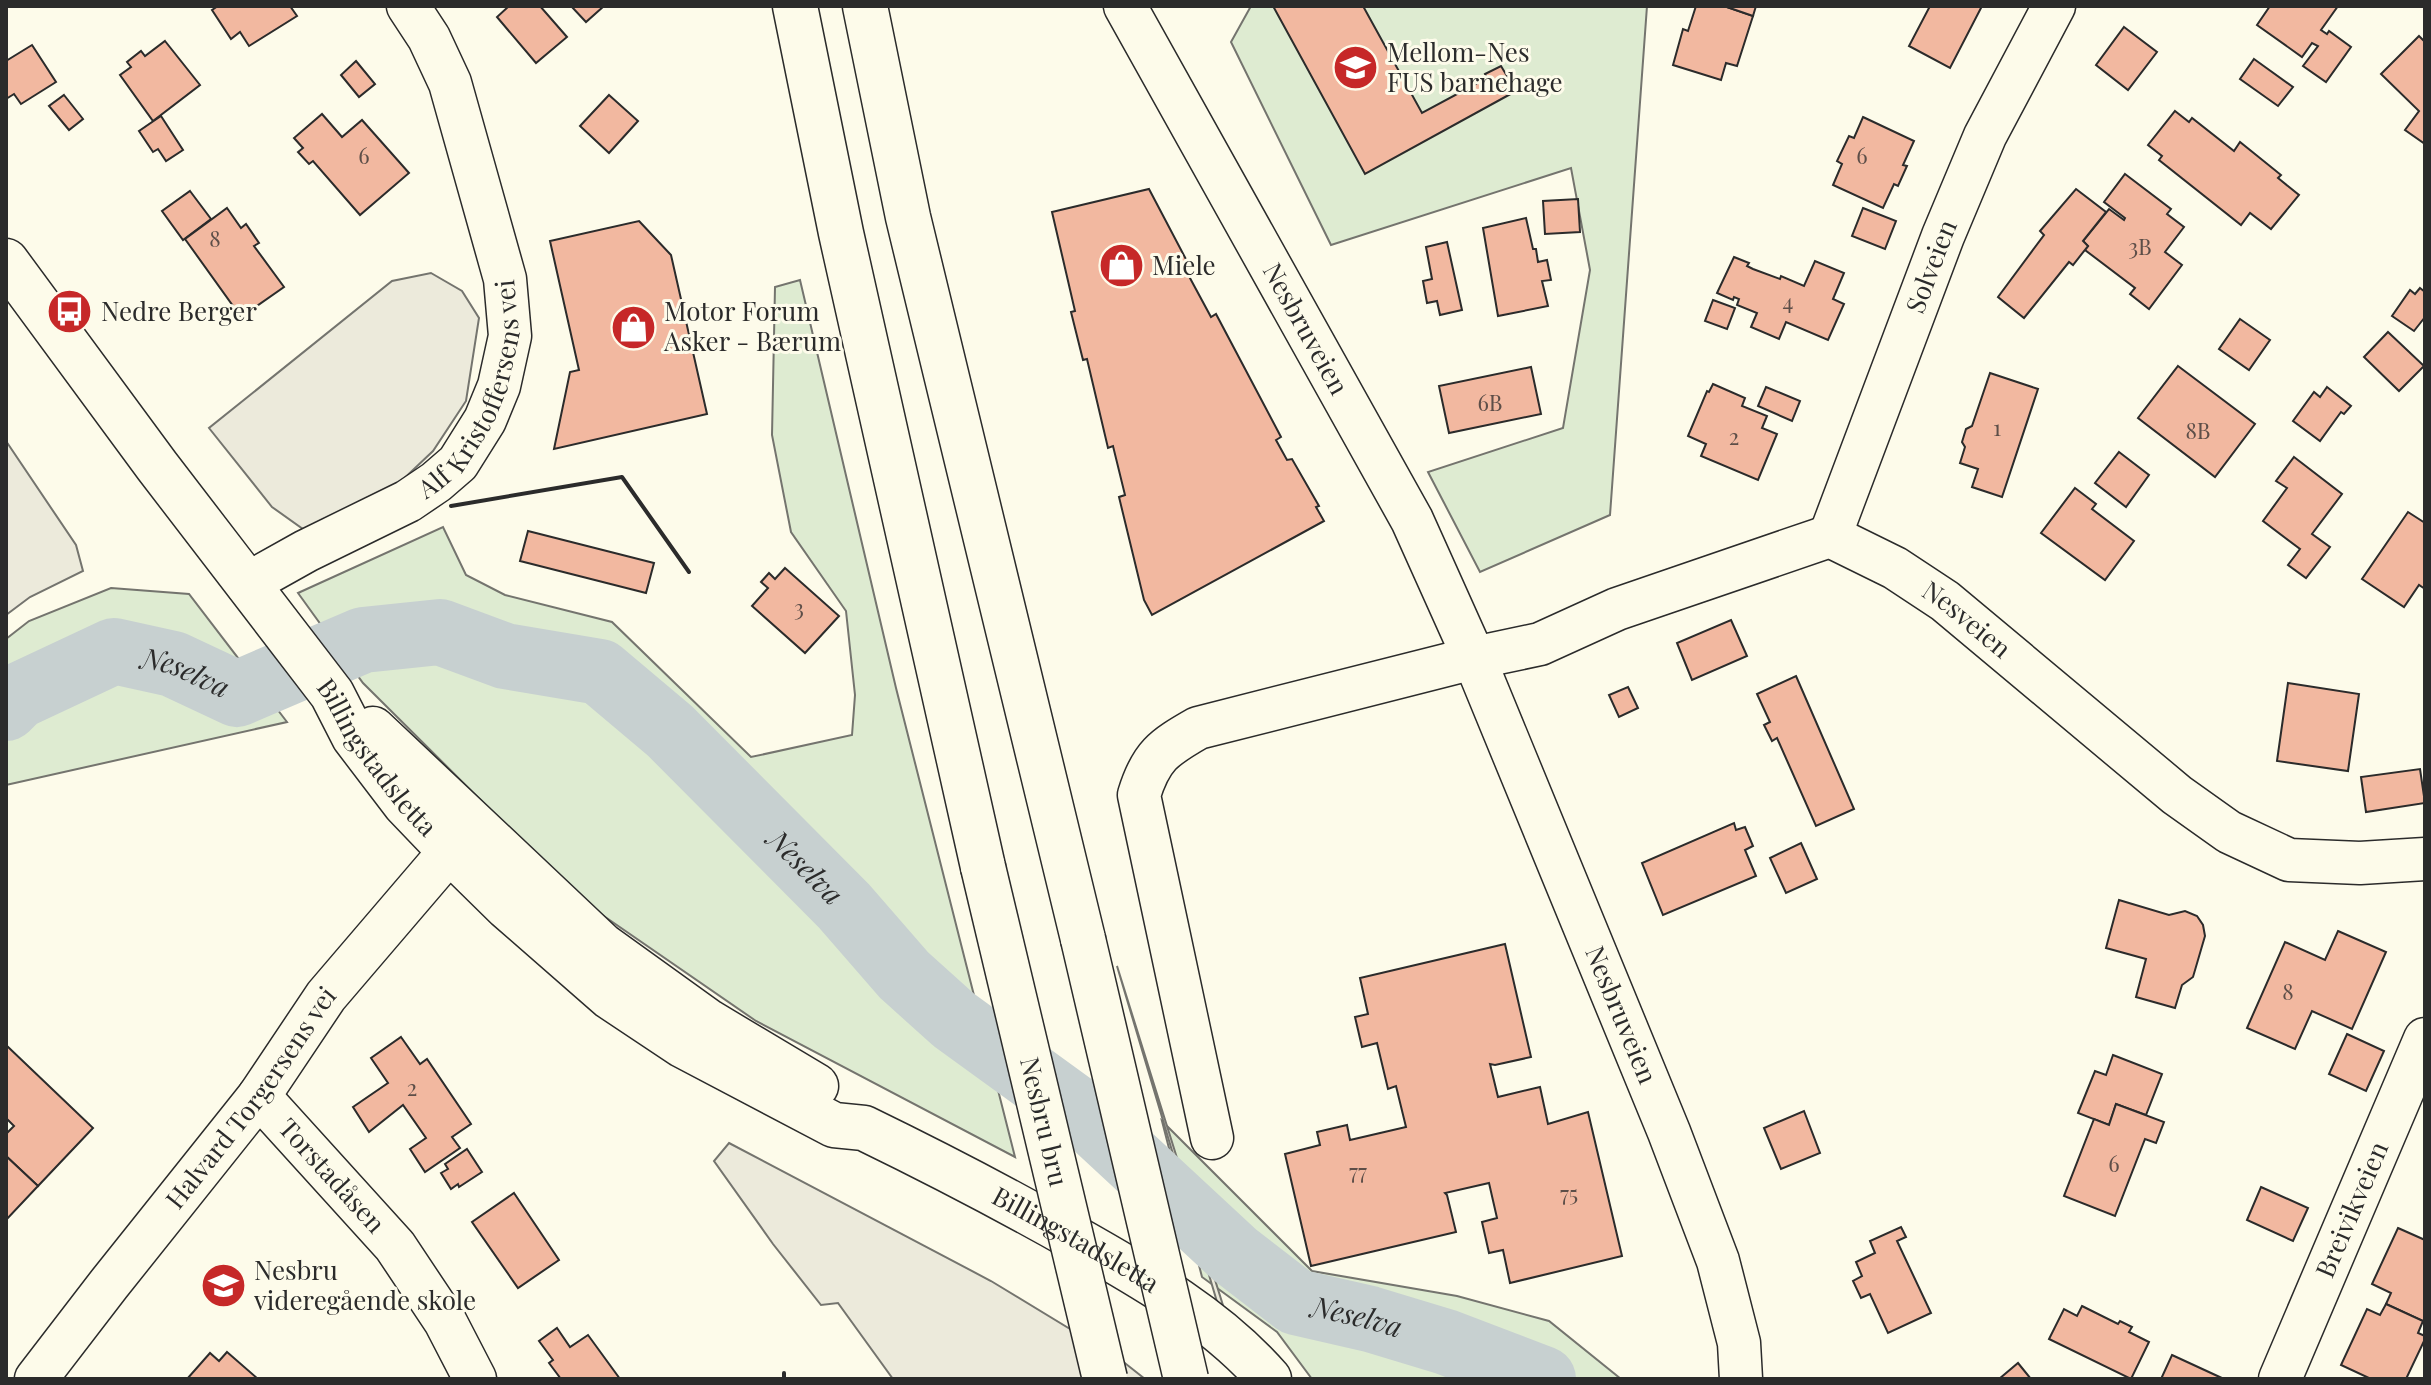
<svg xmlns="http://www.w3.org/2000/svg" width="2431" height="1385" font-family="'Playfair Display',serif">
  <rect width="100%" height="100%" fill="#fdfbea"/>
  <g fill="#deebd1" stroke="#74746e" stroke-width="2">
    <polygon points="1251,6 1647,6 1610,515 1480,572 1428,472 1563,428 1590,270 1571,168 1331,245 1231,42"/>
    <polygon points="800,280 896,688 1015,1157 756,1021 582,901 363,683 298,593 443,527 466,575 505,595 612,622 751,757 852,735 855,695 846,611 791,532 772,435 775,287"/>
    <polygon points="111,588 189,594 287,722 6,785 6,639 29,621"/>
    <polygon points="1162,1121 1312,1271 1457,1296 1549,1321 1621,1379 1312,1379 1277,1332 1202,1277"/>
  </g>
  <g fill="#eceadb" stroke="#74746e" stroke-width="2">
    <polygon points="431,273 462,291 479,318 466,401 433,451 394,488 310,534 272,507 209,428 392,281"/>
    <polygon points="6,441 76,545 83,571 30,597 6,615"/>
    <polygon points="1117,966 1246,1379 1240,1379"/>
    <polygon points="729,1143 991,1281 1121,1360 1145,1379 893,1379 838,1303 821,1305 773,1244 714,1161"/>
  </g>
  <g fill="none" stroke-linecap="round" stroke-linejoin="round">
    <path stroke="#c7d0d0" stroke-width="66" id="s1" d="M6 708 18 696 114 651 173 664 237 694 363 640 440 632 505 656 600 672 670 731 844 906 904 975 954 1020 1082 1113 1235 1255 1296 1302 1370 1319 1446 1342 1543 1379"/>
  </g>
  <g fill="#f2b8a0" stroke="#2b2b2b" stroke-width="2">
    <polygon points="218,6 290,6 297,16 249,46 240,32 231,39 212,10"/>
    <polygon points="509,6 540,6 567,37 536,63 497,17"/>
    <polygon points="571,6 604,6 586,22"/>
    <polygon points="1273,6 1363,6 1422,113 1487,78 1485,74 1501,66 1516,91 1365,174"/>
    <polygon points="1696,6 1724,6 1753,16 1737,66 1726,63 1721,80 1673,65 1683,29 1688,31"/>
    <polygon points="1724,6 1756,6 1753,16"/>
    <polygon points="1930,6 1982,6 1950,68 1909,46"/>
    <polygon points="2270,6 2338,6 2321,30 2327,34 2329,31 2351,47 2326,82 2303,66 2318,46 2312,43 2302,57 2257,25"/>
    <polygon points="2124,27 2157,52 2128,90 2096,65"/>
    <polygon points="2419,36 2425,42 2425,144 2405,130 2419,111 2381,74"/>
    <polygon points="165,41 200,85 153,121 120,75 131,67 127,62 141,51 145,56"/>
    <polygon points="32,45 56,82 21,104 14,94 6,99 6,61"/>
    <polygon points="2254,59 2293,87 2278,106 2240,79"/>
    <polygon points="356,61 375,84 359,97 341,75"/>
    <polygon points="64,95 83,119 69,130 49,106"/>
    <polygon points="609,95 638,121 609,153 580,126"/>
    <polygon points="2175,111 2189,122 2192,118 2234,151 2240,142 2281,175 2278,178 2299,195 2271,229 2250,213 2241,225 2159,160 2162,156 2148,145"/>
    <polygon points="322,114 342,137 362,120 409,173 360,215 313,161 309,164 298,152 303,148 294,138"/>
    <polygon points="161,116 183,150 166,161 158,149 153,152 139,131"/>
    <polygon points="1863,117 1914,141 1903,165 1907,166 1898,186 1894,184 1883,208 1833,185 1842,164 1837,161 1849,136 1854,138"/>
    <polygon points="2125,174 2171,209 2167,214 2184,227 2165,252 2182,265 2149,309 2130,294 2135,288 2085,250 2088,246 2083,241 2109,209 2124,220 2125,218 2104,202"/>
    <polygon points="1149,189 1189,265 1184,267 1211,317 1216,314 1281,437 1276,440 1287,460 1292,459 1319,506 1316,507 1324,521 1152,615 1144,600 1119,497 1125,495 1113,446 1108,448 1087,359 1083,360 1071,312 1075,311 1052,212"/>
    <polygon points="2076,189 2106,212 2083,241 2088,246 2073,265 2069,262 2024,318 1998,297 2044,235 2040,231"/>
    <polygon points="190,191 211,219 183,240 162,211"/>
    <polygon points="1578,199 1580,232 1545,234 1543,201"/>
    <polygon points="227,208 241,228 246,224 259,243 254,246 284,287 241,317 185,239"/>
    <polygon points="1863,208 1896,221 1885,249 1852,236"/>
    <polygon points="1526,218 1533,249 1536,249 1538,262 1547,260 1551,280 1542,281 1548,306 1498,316 1483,228"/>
    <polygon points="639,221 671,255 707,414 554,449 570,372 579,370 550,241"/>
    <polygon points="1447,242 1462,310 1440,315 1437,301 1427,303 1423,281 1432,279 1426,247"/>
    <polygon points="1734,257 1749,263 1747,266 1753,269 1780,279 1781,276 1804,286 1815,261 1844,273 1833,299 1844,304 1828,340 1786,322 1779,339 1751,327 1757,313 1737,305 1739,299 1734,297 1733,300 1717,293"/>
    <polygon points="2420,288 2425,292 2425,317 2414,331 2392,316 2410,290 2415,294"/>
    <polygon points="1713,300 1735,308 1727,329 1705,321"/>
    <polygon points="2240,319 2270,340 2249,370 2219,349"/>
    <polygon points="2388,332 2424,366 2399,391 2364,357"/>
    <polygon points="2178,366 2255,424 2215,477 2138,418"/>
    <polygon points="1531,367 1541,414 1449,433 1439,386"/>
    <polygon points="1990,373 2038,389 2002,497 1972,487 1978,469 1960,463 1965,447 1962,442 1966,429 1972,426"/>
    <polygon points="1713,384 1745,398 1742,406 1767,416 1762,428 1777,434 1758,480 1701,456 1706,444 1688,436 1707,391 1709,392"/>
    <polygon points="1766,387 1800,401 1792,421 1758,406"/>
    <polygon points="2327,387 2351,406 2344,414 2341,412 2320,441 2293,421 2314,392 2320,397"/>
    <polygon points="2119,452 2149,475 2126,507 2095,483"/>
    <polygon points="2294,457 2342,494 2312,534 2330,547 2306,578 2288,565 2300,549 2263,521 2287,488 2276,481"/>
    <polygon points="2075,488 2096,504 2092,509 2134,541 2105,580 2041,533"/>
    <polygon points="2408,512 2425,523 2425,589 2419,585 2404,607 2362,579"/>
    <polygon points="528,531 654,563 646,593 520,561"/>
    <polygon points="785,568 839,616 805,653 752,606 768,588 761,582 769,573 775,579"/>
    <polygon points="1731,620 1747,656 1692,680 1677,643"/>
    <polygon points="1796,676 1854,809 1816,826 1777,738 1772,741 1764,725 1770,722 1757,694"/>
    <polygon points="2288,683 2359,694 2348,771 2277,761"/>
    <polygon points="1628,687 1638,708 1619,717 1609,695"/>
    <polygon points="2420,769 2425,803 2366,812 2361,777"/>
    <polygon points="1734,823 1736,830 1745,827 1753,846 1745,850 1756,876 1663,915 1642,863"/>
    <polygon points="1801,843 1817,879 1786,893 1770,858"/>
    <polygon points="2119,900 2169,915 2185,911 2197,916 2203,925 2205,936 2193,977 2182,985 2175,1008 2136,997 2146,959 2106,948"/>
    <polygon points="2338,931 2386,952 2352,1029 2312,1011 2295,1049 2247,1028 2285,942 2325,960"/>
    <polygon points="1505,944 1531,1057 1495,1065 1490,1064 1498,1097 1540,1087 1548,1124 1588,1112 1622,1256 1510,1283 1503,1250 1489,1253 1482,1222 1497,1218 1489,1183 1445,1193 1447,1195 1456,1232 1311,1266 1285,1154 1320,1145 1317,1132 1347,1125 1350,1140 1406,1127 1396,1086 1388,1089 1377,1043 1362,1047 1355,1017 1368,1014 1360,978"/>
    <polygon points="2347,1034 2384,1051 2366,1091 2329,1074"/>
    <polygon points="401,1037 420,1064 427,1059 471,1124 452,1137 460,1148 425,1172 410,1149 426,1138 403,1105 369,1132 353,1107 388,1083 371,1058"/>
    <polygon points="6,1045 93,1128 38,1186 6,1156 6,1134 14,1126 6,1118"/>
    <polygon points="2113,1055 2162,1074 2146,1115 2116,1104 2109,1125 2078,1113 2095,1071 2106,1075"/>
    <polygon points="2116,1104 2164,1122 2156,1143 2145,1139 2115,1216 2064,1196 2094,1119 2109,1125"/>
    <polygon points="1804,1111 1820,1153 1781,1169 1764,1128"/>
    <polygon points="467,1149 482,1172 459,1187 458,1184 451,1189 441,1173 448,1169 445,1164"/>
    <polygon points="6,1156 38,1186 6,1220"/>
    <polygon points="2261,1187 2308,1208 2293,1241 2247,1220"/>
    <polygon points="514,1193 559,1260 518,1288 472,1222"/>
    <polygon points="1901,1227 1906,1237 1897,1241 1931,1313 1888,1333 1870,1294 1861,1298 1853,1281 1862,1276 1856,1262 1875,1253 1870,1241"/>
    <polygon points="2398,1228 2425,1240 2425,1322 2386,1304 2391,1293 2372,1284"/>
    <polygon points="2386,1304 2423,1321 2418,1333 2425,1336 2425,1339 2406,1379 2371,1379 2341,1365 2367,1309 2380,1315"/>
    <polygon points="2082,1306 2118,1324 2120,1321 2132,1327 2129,1332 2149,1342 2131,1379 2049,1339 2064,1309 2077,1316"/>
    <polygon points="557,1328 570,1347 588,1335 620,1379 561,1379 549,1363 553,1360 539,1341"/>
    <polygon points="227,1352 258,1379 187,1379 210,1353 219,1361"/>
    <polygon points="2172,1355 2224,1379 2161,1379"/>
    <polygon points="2018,1363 2031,1379 1999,1379"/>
  </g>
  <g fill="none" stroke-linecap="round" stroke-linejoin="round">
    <defs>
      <g id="minor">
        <path id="s2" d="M1125 6 1412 520 1474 658 1669 1132 1718 1261 1739 1343 1741 1379"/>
        <path id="s3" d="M1830 536 1943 236 1985 136 2054 6"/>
        <path id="s4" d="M247 584 306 551 408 501 436 482 458 463 485 420 499 386 510 336 505 279 450 83 429 38 408 6"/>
        <path id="s5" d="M259 1096 395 1246 445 1321 475 1379"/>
        <path id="s6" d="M1212 1138 1139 795C1151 756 1163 748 1198 728L1474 658 1540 644 1617 609 1830 536 1895 568 1945 601 2177 795 2229 832 2289 860 2360 863 2425 859"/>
        <path id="s7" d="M36 1379 109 1284 259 1096 326 996 450 851 475 826"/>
        <path id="s8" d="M2280 1379 2425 1039"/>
      </g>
      <g id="major">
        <path id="s9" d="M6 261 157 466 332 694 354 737 405 804 450 851 507 907 610 997 682 1045 834 1125 864 1128C936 1163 1007 1200 1076 1239 1145 1278 1217 1319 1269 1379"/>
        <polyline points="373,729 602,945 709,1022 816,1086"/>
      </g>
      <g id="highway">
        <polyline points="795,6 841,233 983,867"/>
        <polyline points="865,6 908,217 1083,939"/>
      </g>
    </defs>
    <use href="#minor" stroke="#2b2b2b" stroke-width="45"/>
    <use href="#major" stroke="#2b2b2b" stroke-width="47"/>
    <use href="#highway" stroke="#2b2b2b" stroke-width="47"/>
    <use href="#minor" stroke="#fdfbea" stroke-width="42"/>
    <use href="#major" stroke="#fdfbea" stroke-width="44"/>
    <use href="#highway" stroke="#fdfbea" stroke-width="44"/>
    <defs>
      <g id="highway-bridge">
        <path id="s10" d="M983 867 1105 1379"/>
        <polyline points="1083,939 1186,1379"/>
      </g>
    </defs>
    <use href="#highway-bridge" stroke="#2b2b2b" stroke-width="47" stroke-linecap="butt"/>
    <use href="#highway-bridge" stroke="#fdfbea" stroke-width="44"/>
    <g stroke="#2b2b2b" stroke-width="4">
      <polyline points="451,506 622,477 689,572"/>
      <polyline points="784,1379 784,1373"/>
    </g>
  </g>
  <defs>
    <symbol id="school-disc" viewBox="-11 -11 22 22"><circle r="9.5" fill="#c62828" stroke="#fdfbea"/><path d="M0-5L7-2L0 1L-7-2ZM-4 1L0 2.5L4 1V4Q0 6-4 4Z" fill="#fff"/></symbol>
    <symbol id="shop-disc" viewBox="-11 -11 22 22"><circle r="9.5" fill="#c62828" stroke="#fdfbea"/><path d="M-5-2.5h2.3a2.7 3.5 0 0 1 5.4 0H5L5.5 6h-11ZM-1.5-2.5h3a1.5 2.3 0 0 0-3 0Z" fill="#fff"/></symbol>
    <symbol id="bus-disc" viewBox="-11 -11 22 22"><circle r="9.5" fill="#c62828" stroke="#fdfbea"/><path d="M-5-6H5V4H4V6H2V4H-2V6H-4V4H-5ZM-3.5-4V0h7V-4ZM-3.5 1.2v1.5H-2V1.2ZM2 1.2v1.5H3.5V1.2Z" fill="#fff"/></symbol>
  </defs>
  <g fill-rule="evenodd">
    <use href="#school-disc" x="1330" y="42" width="51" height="51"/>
    <use href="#shop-disc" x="1096" y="240" width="51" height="51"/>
    <use href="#bus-disc" x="44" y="286" width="51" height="51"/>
    <use href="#shop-disc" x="608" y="302" width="51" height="51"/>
    <use href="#school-disc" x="198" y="1260" width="51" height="51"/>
  </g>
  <g text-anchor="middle" stroke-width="6" stroke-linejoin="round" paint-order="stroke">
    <g font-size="22" fill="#5d4e48">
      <text x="364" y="164">6</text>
      <text x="1862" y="164">6</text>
      <text x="215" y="247">8</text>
      <text x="2140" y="255">3B</text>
      <text x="1788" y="310">4</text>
      <text x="1490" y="411">6B</text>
      <text x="1997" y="436">1</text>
      <text x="2198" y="439">8B</text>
      <text x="1734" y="445">2</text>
      <text x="799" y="616">3</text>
      <text x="2288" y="1000">8</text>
      <text x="412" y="1096">2</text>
      <text x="2114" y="1172">6</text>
      <text x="1358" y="1180">77</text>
      <text x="1569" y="1202">75</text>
    </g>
    <g font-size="26" fill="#2b2b2b" stroke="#fdfbea" text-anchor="start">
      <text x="1387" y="62">Mellom-Nes<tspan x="1387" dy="30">FUS barnehage</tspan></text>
      <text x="1152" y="275">Miele</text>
      <text x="101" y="321">Nedre Berger</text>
      <text x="664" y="321">Motor Forum<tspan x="664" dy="30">Asker - Bærum</tspan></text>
      <text x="254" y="1280">Nesbru<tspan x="254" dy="30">videregående skole</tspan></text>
    </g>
    <g font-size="26" fill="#2b2b2b" stroke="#fdfbea">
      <text dy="9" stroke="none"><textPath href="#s3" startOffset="288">Solveien</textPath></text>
      <text dy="9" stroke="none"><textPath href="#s2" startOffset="370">Nesbruveien</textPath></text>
      <text dy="9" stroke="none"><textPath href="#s4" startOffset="318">Alf Kristoffersens vei</textPath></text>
      <text dy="9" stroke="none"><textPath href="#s6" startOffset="1266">Nesveien</textPath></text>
      <text dy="9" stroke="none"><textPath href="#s9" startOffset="620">Billingstadsletta</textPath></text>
      <text dy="9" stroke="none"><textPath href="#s2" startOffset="1126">Nesbruveien</textPath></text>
      <text dy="9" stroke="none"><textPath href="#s7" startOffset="354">Halvard Torgersens vei</textPath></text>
      <text dy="9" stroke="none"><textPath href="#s10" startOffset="262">Nesbru bru</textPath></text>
      <text dy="9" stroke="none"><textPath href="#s5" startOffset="108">Torstadåsen</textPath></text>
      <text dy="9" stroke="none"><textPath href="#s8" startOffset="184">Breivikveien</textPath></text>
      <text dy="9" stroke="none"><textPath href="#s9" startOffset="1484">Billingstadsletta</textPath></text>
    </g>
    <g font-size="28" font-style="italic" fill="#2b2b2b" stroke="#fdfbea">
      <text dy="10" stroke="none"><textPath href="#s1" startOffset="198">Neselva</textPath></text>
      <text dy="10" stroke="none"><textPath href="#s1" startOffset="918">Neselva</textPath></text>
      <text dy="10" stroke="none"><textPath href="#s1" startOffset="1638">Neselva</textPath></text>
    </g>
  </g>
  <rect width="2431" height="1385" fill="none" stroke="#2b2b2b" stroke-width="16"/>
</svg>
